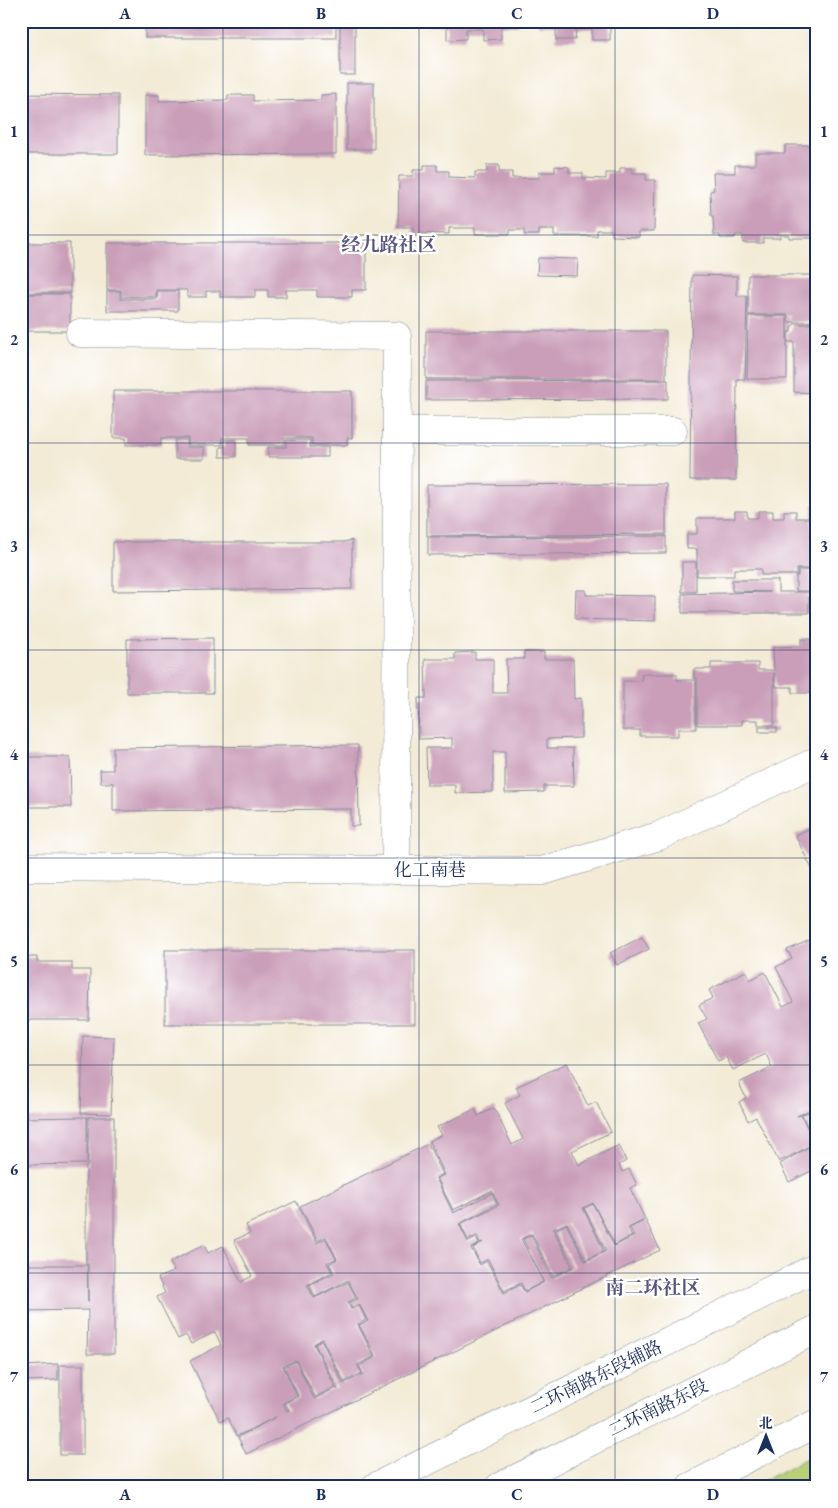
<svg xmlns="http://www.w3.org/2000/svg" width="838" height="1508" font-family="'EB Garamond','Noto Serif SC',serif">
  <rect width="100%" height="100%" fill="#fff"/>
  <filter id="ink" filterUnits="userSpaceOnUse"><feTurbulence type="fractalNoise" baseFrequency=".02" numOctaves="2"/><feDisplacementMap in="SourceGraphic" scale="10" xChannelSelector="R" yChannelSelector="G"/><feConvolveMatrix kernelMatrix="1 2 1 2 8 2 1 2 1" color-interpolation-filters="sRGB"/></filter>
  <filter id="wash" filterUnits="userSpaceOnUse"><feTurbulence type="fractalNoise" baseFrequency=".0096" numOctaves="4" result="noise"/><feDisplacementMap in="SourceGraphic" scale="20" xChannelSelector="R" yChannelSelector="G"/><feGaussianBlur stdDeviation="1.12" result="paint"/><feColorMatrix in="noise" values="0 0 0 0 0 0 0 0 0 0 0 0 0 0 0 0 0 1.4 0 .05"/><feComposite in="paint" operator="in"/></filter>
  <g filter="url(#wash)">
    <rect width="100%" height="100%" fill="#f3ebd6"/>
    <polygon fill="#b9d176" stroke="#6a806a" points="817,1453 817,1487 751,1487"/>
    <g id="blocks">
      <g fill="#ca9eb9">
        <rect x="145" y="21" width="191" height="17"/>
        <rect x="340" y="21" width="15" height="54"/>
        <polygon points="429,21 519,21 519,26 501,26 501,39 483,40 483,29 466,29 466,39 447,40 447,26 429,26"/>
        <polygon points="538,21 628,21 628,26 610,26 610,40 592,40 592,29 576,29 575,40 556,40 556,26 538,26"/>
        <rect x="347" y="83" width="27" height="66"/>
        <polygon points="21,94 118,95 118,154 21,154"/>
        <polygon points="336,94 336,154 145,155 145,95 159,95 159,101 228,100 228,95 253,95 253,101 321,100 321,95"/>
        <polygon points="785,145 817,145 817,238 789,238 789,235 780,235 780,238 763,238 763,243 743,243 743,235 735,235 735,238 720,238 720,235 714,235 713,216 711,216 710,191 714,190 713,173 735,173 735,165 755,165 755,153 785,153"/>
        <polygon points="424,165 437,165 437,171 449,171 449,177 475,178 475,172 487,172 487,165 499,165 499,172 512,172 512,178 539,178 539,172 555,172 555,166 569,167 569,173 583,173 583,178 606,179 606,173 620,173 620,168 632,168 632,173 646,173 646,180 655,180 654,231 639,231 639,237 612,236 612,230 597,230 597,236 554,236 554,230 539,230 539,235 524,235 524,230 510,230 510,234 475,234 475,228 449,228 449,234 413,233 413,227 398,227 399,176 413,176 413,170 424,170"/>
        <rect x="21" y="243" width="49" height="50"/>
        <polygon points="107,243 366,243 366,290 352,290 352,297 317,297 317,290 286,290 286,297 268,297 268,290 255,290 255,297 220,297 220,291 206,291 206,297 187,297 187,290 156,290 156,297 121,297 121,290 107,290"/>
        <polygon points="538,258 578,259 577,276 537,275"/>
        <polygon points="692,275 737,276 737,296 747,296 745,379 737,379 736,480 690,480"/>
        <polygon points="748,275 817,275 817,322 788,322 788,315 748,315"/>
        <polygon points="107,291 120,291 120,299 157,299 157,291 178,291 178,311 107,311"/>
        <rect x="21" y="294" width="49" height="37"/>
        <polygon points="748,316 787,316 787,379 747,379"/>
        <polygon points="794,324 817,324 817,393 794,392 794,342 788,342 788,332 791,332 791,328"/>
        <rect x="426" y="331" width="240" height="48"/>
        <polygon points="668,380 668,399 426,400 426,381"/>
        <polygon points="113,391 352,391 352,438 347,438 347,445 312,445 312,438 284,438 284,445 249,445 249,438 222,438 222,445 188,445 188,438 161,438 161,445 126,445 126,438 113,438"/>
        <polygon points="175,440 187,440 187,447 204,447 204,459 175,459"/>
        <polygon points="224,440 236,440 236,457 220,457 220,447 224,447"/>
        <polygon points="286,440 310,440 310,447 328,447 328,457 268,457 268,447 286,447"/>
        <polygon points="666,484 666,534 427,536 427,485"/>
        <rect x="812" y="505" width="5" height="71"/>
        <polygon points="735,511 747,511 747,518 758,518 758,511 773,511 773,518 784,518 784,511 796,511 796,518 811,518 811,569 797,569 797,575 761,575 761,569 734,569 734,576 697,576 697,549 687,549 687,534 697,534 697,518 735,518"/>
        <polygon points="666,536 666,553 428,555 428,537"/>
        <polygon points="352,540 352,589 113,591 113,542 344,542"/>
        <rect x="682" y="562" width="14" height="30"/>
        <polygon points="798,570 811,570 811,591 796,591 796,576 798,576"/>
        <polygon points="732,580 778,580 778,592 809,592 809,613 682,613 682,594 770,592 732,591"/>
        <polygon points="576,590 586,590 586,595 655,596 655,621 575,619"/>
        <polygon points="213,638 213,693 127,693 127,639"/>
        <polygon points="801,639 815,639 815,646 817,646 817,693 792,693 792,687 776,687 774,673 774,725 758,725 758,720 742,720 742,725 697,725 697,678 694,678 694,669 711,669 711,663 758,663 758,670 774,670 773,647 801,646"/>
        <polygon points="475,652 475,659 493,659 493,693 507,693 506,659 524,659 524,652 544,652 544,659 573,659 574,699 581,698 581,738 547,739 547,748 573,748 574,786 544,786 544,792 505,793 505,752 493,752 493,792 455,793 455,785 427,785 426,748 452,748 452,738 419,739 418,698 426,698 425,659 455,659 455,653"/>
        <polygon points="642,674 677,674 677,680 696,680 696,729 678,729 678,736 640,736 640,730 623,730 623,681 641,681"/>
        <rect x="759" y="727" width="18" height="5"/>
        <polygon points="358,745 359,826 351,826 351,809 113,811 113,783 101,783 100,770 113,770 113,748"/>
        <polygon points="21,757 70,757 71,807 21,807"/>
        <polygon points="817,825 817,879 795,835"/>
        <polygon points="642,937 649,949 617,965 610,953"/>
        <polygon points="817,937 817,1124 809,1110 797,1116 801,1115 815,1144 802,1114 809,1112 817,1128 817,1168 789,1182 780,1164 812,1145 779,1162 756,1117 748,1121 739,1102 746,1098 739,1083 772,1067 766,1054 733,1070 726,1057 718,1061 698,1023 707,1019 699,1005 713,998 709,990 746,971 750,980 765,972 783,1007 793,1002 776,967 792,959 787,950"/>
        <rect x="165" y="950" width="250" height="74"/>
        <polygon points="21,957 37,957 37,962 72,962 72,970 90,970 89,1020 21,1020"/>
        <polygon points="83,1036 114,1037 111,1114 81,1113"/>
        <polygon points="567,1063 588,1106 596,1102 611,1132 572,1151 579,1165 619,1145 626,1161 619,1165 622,1172 629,1169 637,1185 630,1188 660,1250 246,1454 238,1437 276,1417 237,1436 228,1418 220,1421 190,1361 221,1345 215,1332 191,1344 186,1335 178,1339 157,1297 165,1293 158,1278 174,1271 170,1262 204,1245 208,1253 223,1246 241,1282 252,1276 234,1240 250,1233 246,1225 296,1201 317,1243 326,1239 336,1259 327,1263 332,1272 307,1285 314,1298 348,1282 356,1298 348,1302 351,1309 359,1305 366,1320 358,1324 374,1357 357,1365 362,1373 344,1382 322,1339 314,1344 335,1387 315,1397 296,1360 283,1366 297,1396 283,1403 287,1411 289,1410 285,1403 299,1397 284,1367 296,1361 314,1399 336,1388 338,1390 315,1344 322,1341 343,1384 363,1374 359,1366 376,1357 359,1325 368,1321 359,1304 352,1308 349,1303 358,1299 348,1280 315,1297 309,1285 334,1273 329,1264 337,1259 326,1237 318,1241 300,1206 428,1144 443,1174 436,1178 453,1213 492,1193 497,1204 459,1224 468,1242 476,1238 479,1244 471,1248 480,1265 487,1261 504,1293 520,1285 525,1292 544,1282 523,1239 531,1235 552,1278 574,1267 555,1230 566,1224 585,1261 606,1251 584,1208 593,1204 614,1246 634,1236 630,1228 643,1221 628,1228 632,1236 615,1245 593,1203 583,1208 604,1251 586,1260 567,1223 553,1229 572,1267 553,1276 532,1234 521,1239 543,1282 525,1291 521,1283 504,1291 488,1259 480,1263 473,1248 483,1242 480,1243 477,1236 468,1240 460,1224 499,1205 492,1191 453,1210 437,1178 445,1175 429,1141 442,1135 437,1127 475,1109 478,1116 494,1108 512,1145 523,1139 505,1103 520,1095 516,1087"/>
        <polygon points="87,1117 87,1164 21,1165 21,1118"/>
        <polygon points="88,1117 114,1117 114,1354 87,1354 88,1310 21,1311 21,1265 87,1265 88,1302 88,1264 86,1264 86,1166 88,1166"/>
        <polygon points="58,1364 58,1380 25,1381 25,1366"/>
        <rect x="60" y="1365" width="23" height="90"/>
        <polygon points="82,1483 83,1487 55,1487 54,1485"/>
      </g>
    </g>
  </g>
  <g filter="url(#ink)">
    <use href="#blocks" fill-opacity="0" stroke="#878d9a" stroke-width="1"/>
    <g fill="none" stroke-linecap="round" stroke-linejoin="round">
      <defs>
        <g id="minor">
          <polyline points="80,333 397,336 396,870"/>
          <polyline points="397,431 673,431"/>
        </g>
        <polyline id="tertiary" points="21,867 542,871 659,836 817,761"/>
        <polyline id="secondary" points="375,1487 817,1267"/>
        <g id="trunk">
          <polyline points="499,1487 817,1329"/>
          <polyline points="690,1487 817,1423"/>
        </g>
      </defs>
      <use href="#minor" stroke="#878d9a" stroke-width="29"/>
      <use href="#tertiary" stroke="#878d9a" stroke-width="29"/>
      <use href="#secondary" stroke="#878d9a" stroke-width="29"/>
      <use href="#trunk" stroke="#878d9a" stroke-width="29"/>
      <use href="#minor" stroke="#fff" stroke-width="28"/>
      <use href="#tertiary" stroke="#fff" stroke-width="28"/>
      <use href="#secondary" stroke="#fff" stroke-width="28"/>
      <use href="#trunk" stroke="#fff" stroke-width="28"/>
    </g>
  </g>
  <path fill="none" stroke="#1b2f5e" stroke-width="1" stroke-opacity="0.55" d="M223 21V1487M419 21V1487M615 21V1487M21 235H817M21 443H817M21 650H817M21 858H817M21 1065H817M21 1273H817"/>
  <g text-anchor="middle" stroke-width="5" stroke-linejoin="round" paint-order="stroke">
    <g font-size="18" fill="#1b2f5e" stroke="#fff">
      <text x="430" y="876">化工南巷</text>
      <text transform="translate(596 1377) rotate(-26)" y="6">二环南路东段辅路</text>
      <text transform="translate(658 1408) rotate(-26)" y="6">二环南路东段</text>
    </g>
    <g font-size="19" font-weight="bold" fill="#58567e" stroke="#fff">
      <text x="389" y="251">经九路社区</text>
      <text x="653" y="1294">南二环社区</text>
    </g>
  </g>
  <rect width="838" height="1508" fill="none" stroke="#fff" stroke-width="55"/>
  <g transform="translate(766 1436)" stroke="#ffffff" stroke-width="4" paint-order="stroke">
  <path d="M0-4L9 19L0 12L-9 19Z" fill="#1b2f5e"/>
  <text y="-8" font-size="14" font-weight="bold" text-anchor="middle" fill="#1b2f5e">北</text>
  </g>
  <rect x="28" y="28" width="782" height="1452" fill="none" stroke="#1b2f5e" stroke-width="2"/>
  <g font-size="16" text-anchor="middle" font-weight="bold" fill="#1b2f5e">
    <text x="125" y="19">A</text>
    <text x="321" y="19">B</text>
    <text x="517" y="19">C</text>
    <text x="713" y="19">D</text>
    <text x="14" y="137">1</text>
    <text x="824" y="137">1</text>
    <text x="14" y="345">2</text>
    <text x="824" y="345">2</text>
    <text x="14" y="552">3</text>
    <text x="824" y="552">3</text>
    <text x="14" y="760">4</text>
    <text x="824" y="760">4</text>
    <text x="14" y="967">5</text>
    <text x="824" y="967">5</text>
    <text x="14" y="1175">6</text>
    <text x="824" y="1175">6</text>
    <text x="14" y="1382">7</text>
    <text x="824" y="1382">7</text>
    <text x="125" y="1500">A</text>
    <text x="321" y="1500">B</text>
    <text x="517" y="1500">C</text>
    <text x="713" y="1500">D</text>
  </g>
</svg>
